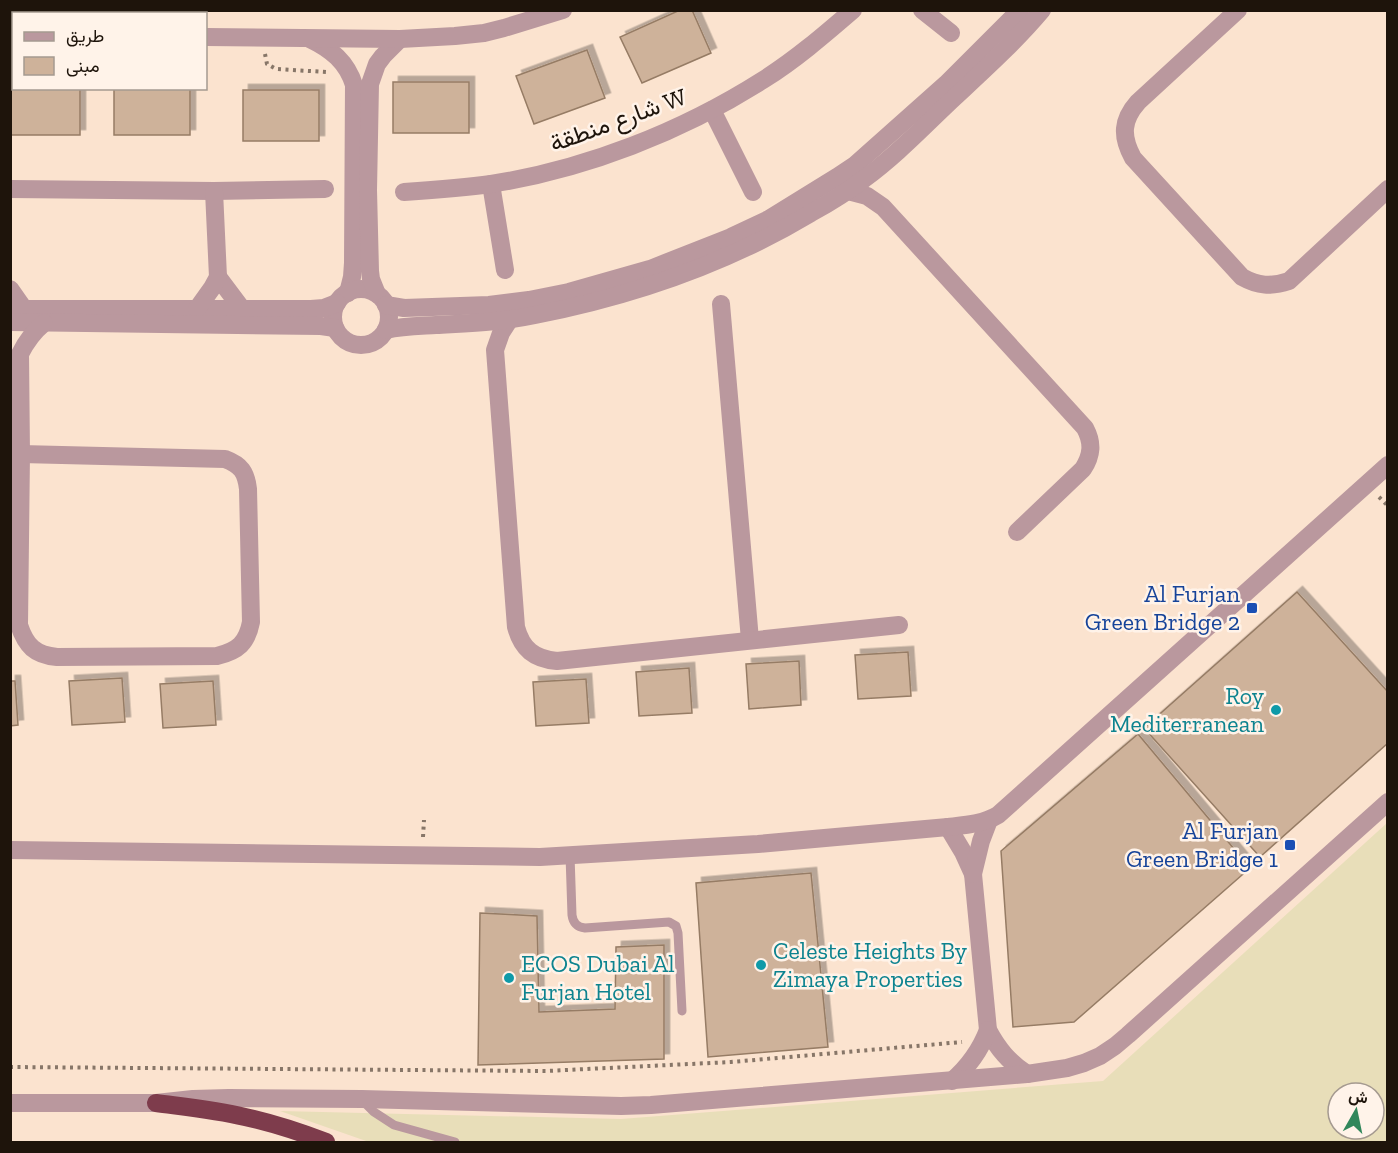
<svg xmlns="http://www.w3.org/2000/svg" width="1398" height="1153" font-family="'Zilla Slab',Vazirmatn,serif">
  <defs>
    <filter id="shadow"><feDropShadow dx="5.5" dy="-5.5" stdDeviation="0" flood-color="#0004"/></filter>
  </defs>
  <rect width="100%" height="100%" fill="#fbe3cf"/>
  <path fill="#e8deb9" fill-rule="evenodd" d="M1387 823V1142H369L280 1111 621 1119 1103 1081ZM1338 1093H1374V1129H1338Z"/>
  <g fill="#ceb29a" stroke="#967c65" stroke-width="1.5" filter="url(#shadow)">
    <polygon points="680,10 692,10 711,53 642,83 620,37"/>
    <polygon points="587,50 605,98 534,124 516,76"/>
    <rect x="393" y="82" width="76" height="51"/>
    <polygon points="10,84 14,84 14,88 80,88 80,135 10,135"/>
    <rect x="114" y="88" width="76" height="47"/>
    <rect x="243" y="90" width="76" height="51"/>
    <polygon points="1297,592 1388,692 1388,743 1260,857 1144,728"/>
    <polygon points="908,652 911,696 858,699 855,655"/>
    <polygon points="799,661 801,705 749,709 746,664"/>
    <polygon points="689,668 692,713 639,716 636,672"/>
    <polygon points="122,678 125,722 72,725 69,681"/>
    <polygon points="586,679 589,723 536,726 533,682"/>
    <polygon points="10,681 15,681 18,725 10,726"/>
    <polygon points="213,681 216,725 163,728 160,684"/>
    <polygon points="1138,734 1250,868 1074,1022 1013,1027 1001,851"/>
    <polygon points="811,873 828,1047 708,1057 696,883"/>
    <polygon points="480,913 537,916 539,1012 615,1009 616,947 664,945 664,1059 478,1065"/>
  </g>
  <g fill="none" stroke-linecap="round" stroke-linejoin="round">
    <g stroke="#877668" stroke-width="4" stroke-dasharray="3 4.5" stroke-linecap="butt">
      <polyline points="265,54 267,64 276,69 326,72"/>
      <polyline points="1379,497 1388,506"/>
      <polyline points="423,837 424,820"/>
      <polyline points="10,1067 546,1071 731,1062 962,1042"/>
    </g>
    <g stroke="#ba989e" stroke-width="9">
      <path d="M570 855 572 915C573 923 577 927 585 928L669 922 676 926 678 933 682 1011"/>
      <polyline points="363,1101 374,1112 394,1125 455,1142"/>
    </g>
    <g stroke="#ba989e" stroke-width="18">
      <polyline points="922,10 951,33"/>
      <path d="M1238 10 1138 102C1122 120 1121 136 1133 158L1242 277C1258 286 1271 287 1289 281L1388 189"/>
      <path d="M310 39C331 49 347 62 354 85L353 263 352 277 348 293"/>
      <polyline points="712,110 753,192"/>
      <polyline points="491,184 505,270"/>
      <polyline points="10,189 214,191 325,189"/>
      <path d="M848 191 867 196 883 207 1085 428C1093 443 1092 455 1083 469L1017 532"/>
      <path d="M404 192C433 190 462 188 491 184 586 169 681 132 763 80 795 60 824 35 853 10"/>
      <polyline points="218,277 242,309"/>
      <polyline points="10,289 24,309"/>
      <circle cx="361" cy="317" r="28"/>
      <polyline points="377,294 371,279 370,271 368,190 370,84 377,64 383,56 400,39"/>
      <polyline points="721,304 750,640"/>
      <polyline points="386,305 404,308 489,305 529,300 569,292 650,269 731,237 769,219 837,177 855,165 946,84 1020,10"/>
      <polyline points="10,309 311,309 324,308 337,303"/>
      <polyline points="197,309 212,288 218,277 214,191"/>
      <path d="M510 319 501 333 495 350 516 627C522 649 534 659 557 661L899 625"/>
      <polyline points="10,322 321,326 335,328"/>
      <path d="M386 330C402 326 419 326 436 325 469 323 503 322 535 315 632 296 726 264 811 213 829 203 847 192 864 179 897 155 925 125 955 97 985 69 1016 41 1042 10"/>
      <path d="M21 454 225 459C241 465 246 472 248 489L251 622C247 643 238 651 217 656L57 657C35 655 26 646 19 625L21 454 20 354C26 342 33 332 44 323"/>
      <path d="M948 827 963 852 973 874 988 1030C998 1049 1009 1062 1027 1074"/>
      <polyline points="973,874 981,841 989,820"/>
      <path d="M952 1081C968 1067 980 1051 988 1030"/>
      <polyline points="10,1103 156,1103 193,1099 229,1098 362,1099 621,1106 651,1105 1027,1074 1067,1068 1084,1063 1100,1056 1115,1046 1128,1035 1388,802"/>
    </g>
    <g stroke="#ba989e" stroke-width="18">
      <polyline points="55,10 55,14"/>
      <polyline points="10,35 14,35"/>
      <polyline points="206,37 400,39 455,36 484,33 504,28 563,10"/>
      <path d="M10 850 540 857 758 844 948 827C966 825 983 824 998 815L1388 465"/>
    </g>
    <path stroke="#7e3c4c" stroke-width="18" d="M156 1103C186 1107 216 1110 245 1117 272 1123 300 1132 326 1142"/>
  </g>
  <g fill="#1a4fb4" stroke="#fff3e9" stroke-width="2">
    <rect x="1246" y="602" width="12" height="12" rx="3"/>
    <rect x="1284" y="839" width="12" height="12" rx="3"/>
  </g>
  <g fill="#0f9aa8" stroke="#fff3e9" stroke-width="2">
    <circle cx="1276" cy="710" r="6"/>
    <circle cx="761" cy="965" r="6"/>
    <circle cx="509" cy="978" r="6"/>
  </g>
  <g text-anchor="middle" stroke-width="5" stroke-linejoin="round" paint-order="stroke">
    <g font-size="24" fill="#1e140b" stroke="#fff3e9">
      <text transform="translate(618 120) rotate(-20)" y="8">شارع منطقة W</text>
    </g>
    <g font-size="24" fill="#164399" stroke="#fff3e9" text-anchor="end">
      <text x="1240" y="602">Al Furjan<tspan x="1240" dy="28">Green Bridge 2</tspan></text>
      <text x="1278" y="839">Al Furjan<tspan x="1278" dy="28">Green Bridge 1</tspan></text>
    </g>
    <g font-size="24" fill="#0d838f" stroke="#fff3e9" text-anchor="start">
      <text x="1264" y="704" text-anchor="end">Roy<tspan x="1264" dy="28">Mediterranean</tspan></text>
      <text x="773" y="959">Celeste Heights By<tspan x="773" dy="28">Zimaya Properties</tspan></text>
      <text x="521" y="972">ECOS Dubai Al<tspan x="521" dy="28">Furjan Hotel</tspan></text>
    </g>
  </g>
  <rect width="1398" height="1153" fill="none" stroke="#1e140b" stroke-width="24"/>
  <rect x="12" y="12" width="195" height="78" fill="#fff3e9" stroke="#a59a90" stroke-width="1.5"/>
  <rect x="24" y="32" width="30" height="9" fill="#ba989e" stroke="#a59a90" stroke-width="1.5"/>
  <text x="66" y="42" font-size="18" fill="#1e140b">طريق</text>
  <rect x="24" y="57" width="30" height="18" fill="#ceb29a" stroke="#a59a90" stroke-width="1.5"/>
  <text x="66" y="72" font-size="18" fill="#1e140b">مبنى</text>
  <g transform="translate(1356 1111) rotate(9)"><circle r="28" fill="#fff3e9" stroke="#a59a90" stroke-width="1.5"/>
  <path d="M0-4.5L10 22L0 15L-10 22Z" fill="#31875b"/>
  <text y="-9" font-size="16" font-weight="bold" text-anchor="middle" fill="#1e140b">ش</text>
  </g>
</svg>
